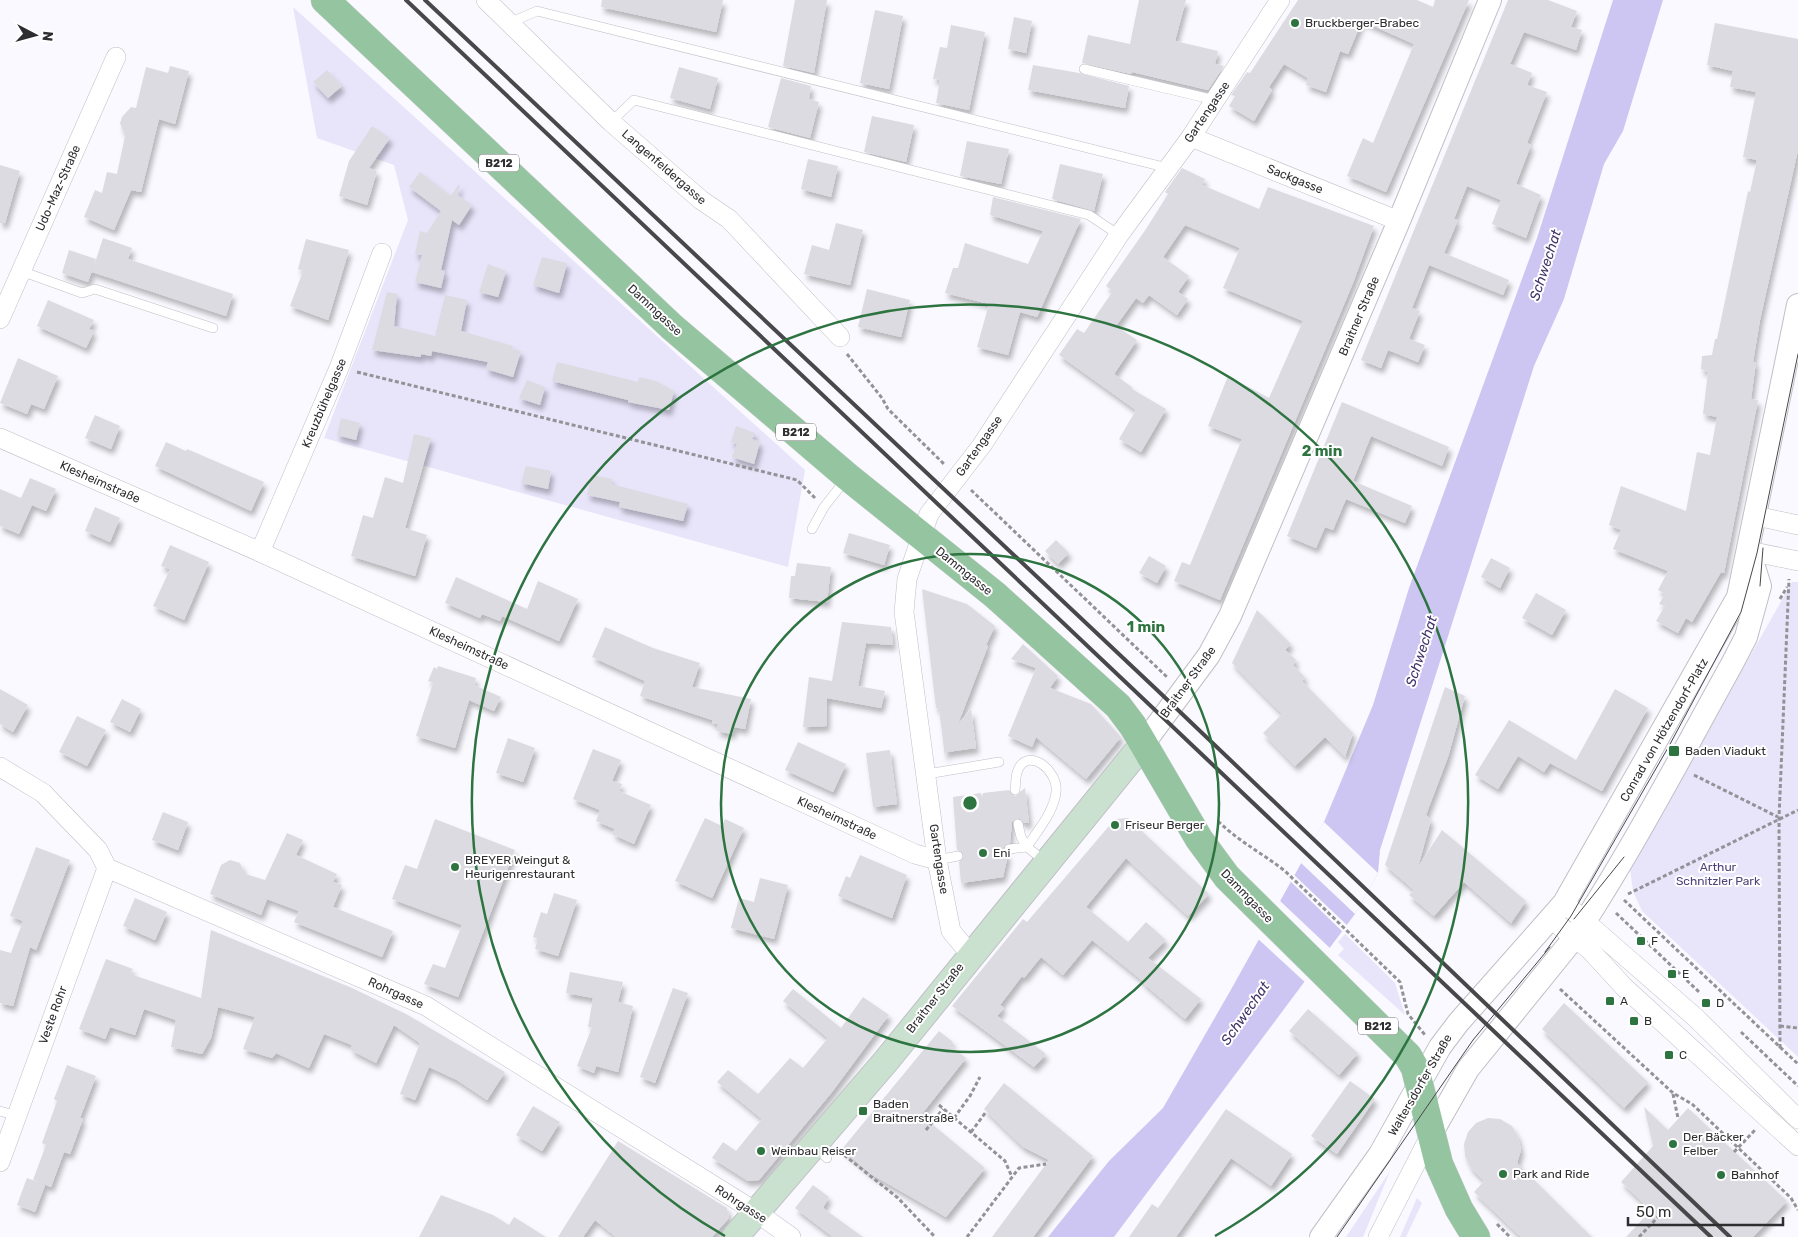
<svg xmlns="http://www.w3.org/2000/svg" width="1798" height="1237" font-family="Rubik,sans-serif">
  <defs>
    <filter id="shadow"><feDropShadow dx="3" dy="5.5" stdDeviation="2.5" flood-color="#0004"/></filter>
  </defs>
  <rect width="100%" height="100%" fill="#faf9ff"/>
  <g fill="#e8e4fa">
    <polygon points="293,7 805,470 788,567 324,438 408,220 394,165 317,138"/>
    <polygon points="1792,582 1798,582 1798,1057 1642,911 1633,891 1630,868"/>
    <polygon points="1345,934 1395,983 1405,1015 1338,955 1344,949 1338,942"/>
    <polygon points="1390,1171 1363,1237 1346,1237"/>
    <polygon points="1417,1198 1422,1203 1406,1237 1400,1237"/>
  </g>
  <polygon fill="#cec6f2" points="1613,0 1663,0 1623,131 1604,164 1564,299 1534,366 1380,850 1378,873 1355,914 1114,1237 1048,1237 1109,1161 1163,1108 1233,986 1324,822 1373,705 1409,588 1537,238"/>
  <g fill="#faf9ff">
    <polygon points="1324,822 1378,873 1355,914 1301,863"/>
    <polygon points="1292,873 1349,927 1344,933 1289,880"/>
    <polygon points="1278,899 1332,950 1307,984 1257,938"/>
  </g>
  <g fill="#dcdbe1" filter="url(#shadow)">
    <polygon points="602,0 723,0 716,32 601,7"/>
    <polygon points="795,0 827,0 814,73 783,66"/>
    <polygon points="1139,0 1186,0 1175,41 1218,51 1215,64 1224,66 1208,90 1132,72 1131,74 1082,63 1088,35 1130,44"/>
    <polygon points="1298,0 1417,0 1433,7 1435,0 1469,0 1386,192 1347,176 1363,138 1373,143 1414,44 1362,21 1348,54 1340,51 1326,92 1306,85 1308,78 1284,64 1269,87 1272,90 1254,121 1229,106 1235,96 1231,95 1247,72 1250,73"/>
    <polygon points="1508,0 1548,0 1577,11 1571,27 1582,30 1576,50 1524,32 1510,64 1532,73 1527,85 1547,92 1527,143 1531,145 1516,184 1541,195 1526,238 1492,224 1501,200 1467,186 1454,219 1458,220 1444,253 1509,280 1503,295 1429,265 1412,308 1420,311 1409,339 1425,345 1418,362 1388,350 1381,368 1361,360"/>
    <polygon points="875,10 903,16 889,89 860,83"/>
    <polygon points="1014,17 1032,21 1026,53 1008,49"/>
    <polygon points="1715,23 1798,39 1798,150 1760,320 1753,362 1756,362 1751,399 1758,400 1724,573 1721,572 1692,622 1686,618 1678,633 1656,621 1665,606 1659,604 1665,594 1658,590 1668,571 1613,549 1621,530 1609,525 1621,486 1686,511 1697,452 1710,455 1717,417 1703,414 1708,372 1701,369 1702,356 1712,355 1715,339 1717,339 1748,191 1750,192 1757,160 1743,157 1756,92 1730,87 1733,71 1707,65"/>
    <polygon points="951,25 985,32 969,110 936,103 940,80 933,79 940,47 947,48"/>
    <polygon points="1033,65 1079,73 1129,86 1125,108 1028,90"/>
    <polygon points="170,66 189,71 175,124 159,119 141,192 131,190 114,230 84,217 95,190 102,193 107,172 117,174 125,136 120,123 122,117 131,107 136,108 146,67 168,73"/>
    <polygon points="679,67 718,78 710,109 670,98"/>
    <polygon points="327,70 342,86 328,98 313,82"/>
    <polygon points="781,78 811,86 809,99 819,102 810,138 768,127"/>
    <polygon points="872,116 914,125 906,162 864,152"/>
    <polygon points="372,126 390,138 369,168 377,171 367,205 339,196 349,161"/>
    <polygon points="967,141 1009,149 1001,184 960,176"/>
    <polygon points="808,159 838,166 831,197 801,189"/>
    <polygon points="1060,164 1103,174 1094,211 1052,199"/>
    <polygon points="0,165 20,171 5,223 0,223"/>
    <polygon points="1182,168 1205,179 1202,185 1259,209 1268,187 1374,226 1353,283 1220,600 1174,581 1182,562 1190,565 1242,439 1208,426 1228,376 1269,398 1303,321 1223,288 1240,248 1185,225 1163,257 1189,276 1178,292 1188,299 1177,315 1149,295 1143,303 1136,298 1116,326 1137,340 1114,374 1133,388 1132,389 1166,409 1141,452 1119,439 1136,410 1059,355 1077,329 1084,333 1113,291 1106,286 1146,229 1168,194 1165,192"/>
    <polygon points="420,172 451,196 458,185 460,185 457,195 472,205 459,225 452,220 441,270 445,271 441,288 415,282 422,255 415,254 420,231 427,233 441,211 409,187"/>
    <polygon points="993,197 1081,219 1037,317 1020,312 1008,355 977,347 989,304 945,293 953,268 958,268 965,243 1028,264 1043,231 990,215"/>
    <polygon points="836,223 863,230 850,285 804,274 812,245 829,250"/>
    <polygon points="103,238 132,248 128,259 233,294 226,316 92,272"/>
    <polygon points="306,239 349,250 328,320 290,306 303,271 298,269"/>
    <polygon points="69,250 96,259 88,282 62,273"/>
    <polygon points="542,257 567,263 559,293 533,285"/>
    <polygon points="488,264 506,271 498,297 479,292"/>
    <polygon points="867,289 910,300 901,337 858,327"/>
    <polygon points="387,292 397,294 394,326 435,336 445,295 467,300 461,331 513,346 512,349 521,351 513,377 486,369 488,362 432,351 431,356 421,354 421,357 372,350"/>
    <polygon points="48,300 94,320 89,329 94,331 86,348 37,326"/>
    <polygon points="18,358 58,376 44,409 31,404 27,414 0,403"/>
    <polygon points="557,362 638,382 639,377 656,381 674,391 669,410 628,402 628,400 552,381"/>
    <polygon points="527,380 545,387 540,405 519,398"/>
    <polygon points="1342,402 1449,447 1442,466 1371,436 1353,481 1412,506 1405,523 1346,499 1333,530 1325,527 1316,548 1287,536"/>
    <polygon points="95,415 120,426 111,449 85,438"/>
    <polygon points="341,418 360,423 356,440 337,435"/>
    <polygon points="736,426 755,433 752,439 760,442 754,464 732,457 737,444 731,442"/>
    <polygon points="414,434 431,438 405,528 427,535 415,576 351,556 363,515 373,518 385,477 403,483"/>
    <polygon points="166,442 186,451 187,449 264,482 251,511 155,466"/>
    <polygon points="526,466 551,471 548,489 521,483"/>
    <polygon points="592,475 612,479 611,484 688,504 683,521 619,507 620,502 587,495"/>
    <polygon points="30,478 56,489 46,511 32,505 19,534 0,526 0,489 21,498"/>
    <polygon points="95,507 120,518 110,542 85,531"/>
    <polygon points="849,533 890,545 884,565 843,553"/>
    <polygon points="1056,540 1069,553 1058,564 1045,551"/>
    <polygon points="170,545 209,562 184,620 153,606 170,569 161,566"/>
    <polygon points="1149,556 1166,566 1157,583 1139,573"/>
    <polygon points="1491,558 1510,568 1500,588 1481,577"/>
    <polygon points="797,563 831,567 827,602 789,598 791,576 795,576"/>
    <polygon points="456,577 527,609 538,581 578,599 559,641 502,616 500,621 482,614 480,618 445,603"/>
    <polygon points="922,589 967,604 995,626 986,645 988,646 958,724 971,709 976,748 947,752 945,757 939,709 936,708"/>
    <polygon points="1536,593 1566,610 1552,635 1522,618"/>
    <polygon points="1257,610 1291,644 1285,650 1296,660 1293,665 1305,677 1302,681 1353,733 1345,757 1325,737 1295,766 1263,733 1282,714 1232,663"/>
    <polygon points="842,622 891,627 893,645 866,643 858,686 885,691 881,708 827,698 827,726 803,727 809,677 832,681"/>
    <polygon points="605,627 653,648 700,663 692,687 751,699 745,729 734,727 732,734 717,731 718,724 712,723 712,720 640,696 645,681 592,657"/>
    <polygon points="1023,644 1058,676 1050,688 1091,704 1121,737 1086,779 1036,737 1032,747 1008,736 1036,668 1011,659"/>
    <polygon points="438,666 476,678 474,685 501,697 494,711 469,700 455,748 416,736 433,683 428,681 434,667 437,669"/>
    <polygon points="1445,687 1465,696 1448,757 1426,815 1431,820 1418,867 1442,830 1526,901 1511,923 1464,882 1434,916 1409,895 1414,890 1385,865"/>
    <polygon points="0,689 28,705 13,732 0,724"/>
    <polygon points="1615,689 1648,708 1602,791 1550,763 1544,772 1518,756 1498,789 1475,775 1509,720 1576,760"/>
    <polygon points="122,699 141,709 130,732 110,722"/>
    <polygon points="77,716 106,730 87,766 59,752"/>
    <polygon points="508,738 535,748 523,782 496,773"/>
    <polygon points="798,742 846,764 833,792 785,770"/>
    <polygon points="593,749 621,760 612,781 622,784 619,791 651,805 634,844 612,834 615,829 596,821 600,810 573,799"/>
    <polygon points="890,750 897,804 873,807 866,753"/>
    <polygon points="1025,788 1029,823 1024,823 1019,818 1012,822 1010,843 1003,847 1004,852 1008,855 1003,877 961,883 959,862 964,855 962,852 957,850 953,797 981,793 982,797 983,793 1009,790 1015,796"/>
    <polygon points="163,812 188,822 178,850 152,840"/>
    <polygon points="705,818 722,826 725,819 744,828 712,898 675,881"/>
    <polygon points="1128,818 1209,894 1188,916 1126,858 1086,907 1128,942 1146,922 1166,940 1148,958 1201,999 1185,1019 1142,982 1143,981 1092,940 1063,975 1041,957 1024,978 1022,976 1000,1005 1004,1008 997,1016 1046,1054 1034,1067 952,1006 1023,919 1027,922 1115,819"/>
    <polygon points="435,819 515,850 458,997 424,984 433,964 445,968 462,925 392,899 405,865 417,869"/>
    <polygon points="287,833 303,840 296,855 337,874 333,882 342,885 333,907 393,931 382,957 294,922 299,911 267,899 261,915 210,894 221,865 230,860 240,863 245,874 265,880"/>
    <polygon points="36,847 70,860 36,950 30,947 13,1006 0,1003 0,950 11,953 23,921 10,916"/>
    <polygon points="860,855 907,875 892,918 838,896 846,876 850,878"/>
    <polygon points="760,878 788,885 774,939 731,928 739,898 754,902"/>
    <polygon points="554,893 577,900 558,956 535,949 538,939 533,937 541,912 547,914"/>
    <polygon points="135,898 167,912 155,940 123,926"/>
    <polygon points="211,930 352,988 406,1014 505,1072 487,1100 457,1080 429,1067 415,1100 400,1094 420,1043 394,1025 376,1063 351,1050 352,1045 324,1034 309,1068 276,1053 272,1058 243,1049 255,1017 218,1007 211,1038 202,1054 171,1047 176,1020 144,1009 135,1035 110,1027 105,1039 79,1029 106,959 133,969 130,974 201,998"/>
    <polygon points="570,972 623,982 618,1002 633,1006 618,1072 596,1066 594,1073 577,1066 592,1027 588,1027 593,998 566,993"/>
    <polygon points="673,988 688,993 655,1083 640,1077"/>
    <polygon points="793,989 841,1028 863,997 889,1015 832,1092 759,1180 748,1181 712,1158 723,1142 736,1151 762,1119 717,1082 728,1070 758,1094 790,1058 803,1068 828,1038 783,1001"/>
    <polygon points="1564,1003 1648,1082 1624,1108 1542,1029"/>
    <polygon points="1308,1009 1358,1053 1339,1075 1289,1031"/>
    <polygon points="939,1031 953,1042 950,1045 966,1058 921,1115 985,1168 946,1217 871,1174 842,1149"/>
    <polygon points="67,1065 96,1076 80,1118 83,1119 70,1154 64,1152 51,1187 33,1180 46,1145 42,1143 57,1101 54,1099"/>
    <polygon points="1350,1081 1375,1099 1337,1154 1311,1136"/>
    <polygon points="1004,1083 1093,1156 1033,1237 992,1237 1049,1160 1023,1147 984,1109"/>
    <polygon points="533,1106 560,1122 542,1151 516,1135"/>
    <polygon points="1644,1107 1668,1130 1688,1108 1787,1201 1753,1237 1626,1237 1651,1210 1621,1182 1653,1146"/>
    <polygon points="1226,1109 1292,1154 1271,1186 1231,1158 1176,1237 1129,1237 1152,1204 1158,1208"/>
    <polygon points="1488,1118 1500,1119 1512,1126 1518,1137 1521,1150 1517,1163 1592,1237 1521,1237 1474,1192 1484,1181 1471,1168 1465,1156 1464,1144 1468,1132 1476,1123"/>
    <polygon points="618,1141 727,1208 729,1218 712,1237 616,1237 595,1220 583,1237 558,1237"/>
    <polygon points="27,1178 45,1185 35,1212 17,1205"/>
    <polygon points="813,1185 829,1197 823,1208 863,1237 833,1237 795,1208"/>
    <polygon points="441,1195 493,1215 509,1225 514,1217 546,1237 419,1237"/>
  </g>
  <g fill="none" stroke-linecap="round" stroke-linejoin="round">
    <defs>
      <g id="service">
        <polyline points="509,23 537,11 1168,168"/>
        <polyline points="1084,69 1215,100"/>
        <polyline points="611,122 634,100 1089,215 1119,235"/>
        <polyline points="21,271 82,293 95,289 213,328"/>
        <polyline points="812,529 824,507 846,479"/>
        <polyline points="927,774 999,762"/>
        <path d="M1015 790C1016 784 1015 776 1018 770 1028 746 1059 771 1056 792 1054 812 1037 831 1027 847L1021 837 1018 824"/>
        <polyline points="1009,849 1027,847 1046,862"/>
        <polyline points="937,860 958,856"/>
        <polyline points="0,1111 17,1116"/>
        <polyline points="815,1147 827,1158"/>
      </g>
      <g id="minor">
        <polyline points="486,0 611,122 701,200 729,219 840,337"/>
        <polyline points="1191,137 1399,221"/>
        <polyline points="0,319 116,57"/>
        <polyline points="0,438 260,552 915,854 937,860"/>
        <polyline points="1756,516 1798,525"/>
        <polyline points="1749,551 1798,561"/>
        <polyline points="260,552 339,368 382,253"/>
        <polyline points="0,767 43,793 98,850 107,868 426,1006 756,1212 791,1237"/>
        <polyline points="1564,903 1696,1018 1798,1119"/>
        <polyline points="1551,919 1590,950 1624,987 1798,1146"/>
        <polyline points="970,954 951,931 937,860 904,612 907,579 929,514 982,445 1119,235 1191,137 1280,0"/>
        <polyline points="0,1162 107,868"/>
        <polyline points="1378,1237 1431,1134"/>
      </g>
      <g id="tertiary">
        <polyline points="1144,743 1209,655 1230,616 1399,221 1490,0"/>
        <path d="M1431 1134 1468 1069 1574 938C1632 850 1681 756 1732 664L1746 637 1760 586 1749 551"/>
        <polyline points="1321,1237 1380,1154 1440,1047 1458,1023 1564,903 1738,597 1798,305"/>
      </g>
      <polyline id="secondary" points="735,1237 886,1061 1144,743"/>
      <polyline id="primary" points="325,0 672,327 848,477 995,595 1118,706 1133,726 1199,839 1227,877 1408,1056 1415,1068 1439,1164 1459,1209 1476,1237"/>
    </defs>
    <use href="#service" stroke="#c0bfc5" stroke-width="10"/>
    <use href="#minor" stroke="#c0bfc5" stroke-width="20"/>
    <use href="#tertiary" stroke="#c0bfc5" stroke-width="24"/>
    <use href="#secondary" stroke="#c0bfc5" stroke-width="28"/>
    <use href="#primary" stroke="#d5d5d6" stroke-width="29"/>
    <g stroke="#939297" stroke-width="3" stroke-dasharray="4 2.5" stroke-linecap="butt">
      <polyline points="847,354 882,398 888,409 945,465"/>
      <polyline points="357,372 797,480 815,498"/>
      <polyline points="971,490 1167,677"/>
      <polyline points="1780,599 1787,587"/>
      <polyline points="1694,775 1778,817"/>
      <path d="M1218 821C1238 841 1262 853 1285 871L1400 982 1408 1014 1425 1035"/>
      <polyline points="1628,894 1798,810"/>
      <polyline points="1624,900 1798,1064"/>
      <polyline points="1616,913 1699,992"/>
      <polyline points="1560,989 1673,1093 1692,1104 1791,1198 1798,1210"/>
      <polyline points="1780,1026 1798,1028"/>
      <polyline points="1741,1032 1798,1086"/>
      <polyline points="1780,1048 1779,818 1789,579"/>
      <polyline points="1673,1094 1678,1118"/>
      <polyline points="939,1105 1005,1161 1012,1177"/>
      <polyline points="954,1118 970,1096 980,1077"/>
      <polyline points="926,1130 943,1109"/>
      <polyline points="971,1132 986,1112"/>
      <polyline points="839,1151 898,1198 935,1237"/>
      <polyline points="1734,1152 1755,1130"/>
      <polyline points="1497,1224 1510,1237"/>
      <polyline points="967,1237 1019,1168 1046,1164"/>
      <polyline points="1639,1237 1658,1217"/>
    </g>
    <use href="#service" stroke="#fff" stroke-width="9"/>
    <use href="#minor" stroke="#fff" stroke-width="19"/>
    <use href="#tertiary" stroke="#fff" stroke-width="22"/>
    <use href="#secondary" stroke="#cae1cf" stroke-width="26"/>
    <use href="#primary" stroke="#94c4a0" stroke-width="28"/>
    <g stroke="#48474a" stroke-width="1">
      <polyline points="1760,586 1763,548"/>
      <polyline points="1574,919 1624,857"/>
      <polyline points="1545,952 1571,916 1669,746 1741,612 1757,553 1798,354"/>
      <polyline points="1337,1237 1473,1040 1550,947"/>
    </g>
    <g stroke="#48474a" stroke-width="4">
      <polyline points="406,0 1711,1237"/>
      <polyline points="425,0 1156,689 1730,1237"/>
    </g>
  </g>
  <g fill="none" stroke="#2d7440" stroke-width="2.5">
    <circle cx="970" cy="803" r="249"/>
    <path d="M725 1236A498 498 0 1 1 1215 1236"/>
  </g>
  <g fill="#2d7440" stroke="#fff" stroke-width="2">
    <circle cx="1295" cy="23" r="5"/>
    <rect x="1668" y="745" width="12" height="12" rx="2.5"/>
    <circle cx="1115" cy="825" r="5"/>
    <circle cx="983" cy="853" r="5"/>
    <circle cx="455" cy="867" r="5"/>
    <rect x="1636" y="936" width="10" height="10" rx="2.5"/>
    <rect x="1667" y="969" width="10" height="10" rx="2.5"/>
    <rect x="1605" y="996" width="10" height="10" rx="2.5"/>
    <rect x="1701" y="998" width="10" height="10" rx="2.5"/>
    <rect x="1629" y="1016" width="10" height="10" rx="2.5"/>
    <rect x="1664" y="1050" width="10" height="10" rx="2.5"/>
    <rect x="858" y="1106" width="10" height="10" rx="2.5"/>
    <circle cx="1673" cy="1144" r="5"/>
    <circle cx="761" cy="1151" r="5"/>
    <circle cx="1503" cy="1174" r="5"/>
    <circle cx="1721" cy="1175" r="5"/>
  </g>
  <g text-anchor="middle" stroke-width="4" stroke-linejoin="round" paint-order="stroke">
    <g fill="#fff" stroke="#6d6c6e" stroke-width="1">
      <rect x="479" y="154.5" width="40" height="17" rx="4"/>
      <rect x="776" y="423.5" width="40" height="17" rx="4"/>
      <rect x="1358" y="1017.5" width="40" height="17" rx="4"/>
    </g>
    <g font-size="11" font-weight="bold" fill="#2e2d30">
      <text x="499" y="167">B212</text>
      <text x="796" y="436">B212</text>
      <text x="1378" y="1030">B212</text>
    </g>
    <g font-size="12" fill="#2e2d30" stroke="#fff" text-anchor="start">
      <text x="1305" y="27">Bruckberger-Brabec</text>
      <text x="1685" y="755">Baden Viadukt</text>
      <text x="1125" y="829">Friseur Berger</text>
      <text x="993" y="857">Eni</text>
      <text x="465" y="864">BREYER Weingut &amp;<tspan x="465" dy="14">Heurigenrestaurant</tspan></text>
      <text x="1651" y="945">F</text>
      <text x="1682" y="978">E</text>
      <text x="1620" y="1005">A</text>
      <text x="1716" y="1007">D</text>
      <text x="1644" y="1025">B</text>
      <text x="1679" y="1059">C</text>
      <text x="873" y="1108">Baden<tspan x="873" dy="14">Braitnerstraße</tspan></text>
      <text x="1683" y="1141">Der Bäcker<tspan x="1683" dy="14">Felber</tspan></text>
      <text x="771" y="1155">Weinbau Reiser</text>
      <text x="1513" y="1178">Park and Ride</text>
      <text x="1731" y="1179">Bahnhof</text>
    </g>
    <g font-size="12" fill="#2e2d30" stroke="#fff">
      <text transform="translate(1207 112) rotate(-56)" y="4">Gartengasse</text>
      <text transform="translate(664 167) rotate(41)" y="4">Langenfeldergasse</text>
      <text transform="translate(1295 179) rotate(22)" y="4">Sackgasse</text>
      <text transform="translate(58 188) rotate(-66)" y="4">Udo-Maz-Straße</text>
      <text transform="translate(655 310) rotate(43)" y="4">Dammgasse</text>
      <text transform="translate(1359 316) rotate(-67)" y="4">Braitner Straße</text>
      <text transform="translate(324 403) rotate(-67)" y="4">Kreuzbühelgasse</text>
      <text transform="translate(979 446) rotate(-55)" y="4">Gartengasse</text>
      <text transform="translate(100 482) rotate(24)" y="4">Klesheimstraße</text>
      <text transform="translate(964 571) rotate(39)" y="4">Dammgasse</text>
      <text transform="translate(469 648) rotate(25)" y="4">Klesheimstraße</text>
      <text transform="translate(1188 682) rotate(-54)" y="4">Braitner Straße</text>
      <text transform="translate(1664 730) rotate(-60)" y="4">Conrad von Hötzendorf-Platz</text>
      <text transform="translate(837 818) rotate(25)" y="4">Klesheimstraße</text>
      <text transform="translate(939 859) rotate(81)" y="4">Gartengasse</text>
      <text transform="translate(1247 896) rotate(46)" y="4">Dammgasse</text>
      <text transform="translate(396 993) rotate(24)" y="4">Rohrgasse</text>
      <text transform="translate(935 998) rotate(-52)" y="4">Braitner Straße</text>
      <text transform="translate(53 1015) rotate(-70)" y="4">Veste Rohr</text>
      <text transform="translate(1420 1085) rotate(-60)" y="4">Waltersdorfer Straße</text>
      <text transform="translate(741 1204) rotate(33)" y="4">Rohrgasse</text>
    </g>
    <g font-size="12" fill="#50427b" stroke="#fff">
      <text x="1718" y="871">Arthur<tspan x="1718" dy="14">Schnitzler Park</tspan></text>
    </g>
    <g font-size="14" font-style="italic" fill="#41336a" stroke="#fff">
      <text transform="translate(1545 265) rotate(-72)" y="5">Schwechat</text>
      <text transform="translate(1421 651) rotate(-72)" y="5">Schwechat</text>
      <text transform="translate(1245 1013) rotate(-55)" y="5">Schwechat</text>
    </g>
  </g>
  <circle cx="970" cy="803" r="8" fill="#2d7440" stroke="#fff" stroke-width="2.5"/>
  <g font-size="15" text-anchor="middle" font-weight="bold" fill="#2d7440" stroke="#fff" stroke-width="4" stroke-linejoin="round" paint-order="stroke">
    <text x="1322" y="456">2 min</text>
    <text x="1146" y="632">1 min</text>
  </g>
  <g transform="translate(35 35) rotate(96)" stroke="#ffffff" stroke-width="4" paint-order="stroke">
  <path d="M0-4L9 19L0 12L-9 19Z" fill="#2e2d30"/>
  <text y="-8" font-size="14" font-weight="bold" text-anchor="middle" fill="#2e2d30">N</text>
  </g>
  <path d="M1628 1217v8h155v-8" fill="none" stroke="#2e2d30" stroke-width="2.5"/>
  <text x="1636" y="1217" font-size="15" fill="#2e2d30" stroke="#ffffff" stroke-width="4" paint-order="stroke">50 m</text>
</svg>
